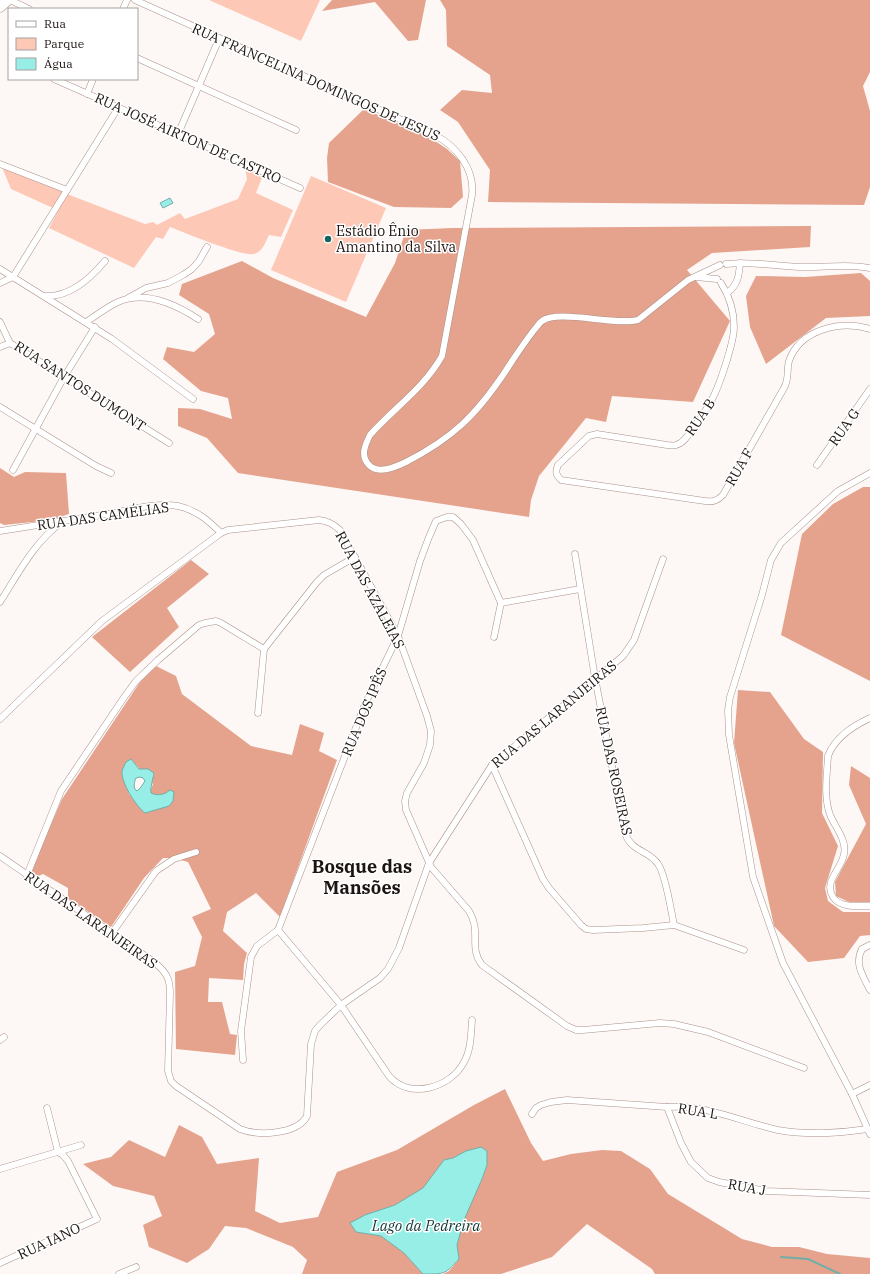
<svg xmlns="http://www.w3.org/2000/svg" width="870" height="1274" font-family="'IBM Plex Serif',serif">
  <rect width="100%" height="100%" fill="#fdf8f6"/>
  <g fill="#fec8b7">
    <polygon points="209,0 320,0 301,41"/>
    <polygon points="2,167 63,191 53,208 11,189"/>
    <path d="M245 167 263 175 256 193 293 210 281 237 269 235C265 243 263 251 254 254 243 257 183 232 170 227L163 239 156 237 134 268 49 228 67 194 145 224 153 222 157 225 180 213 185 219 238 199 247 179Z"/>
    <polygon points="311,176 386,208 346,302 271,270"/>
  </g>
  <g fill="#e5a38d" fill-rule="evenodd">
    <polygon points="332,0 426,0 418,40 408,41 375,2 322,11"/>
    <polygon points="440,0 870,0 870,72 863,86 870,111 870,187 864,205 488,202 490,170 458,122 440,110 462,90 492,93 490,75 447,46 446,10"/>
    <polygon points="364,109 426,135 447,149 460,161 463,197 451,208 394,207 328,182 327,158 329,143"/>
    <polygon points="811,226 810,247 712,253 687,270 730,321 693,402 612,396 606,422 586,418 539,476 531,500 529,517 238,473 207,438 178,426 178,408 200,409 232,419 228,398 201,391 163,359 167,347 194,352 215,334 209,314 179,295 182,284 242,261 273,278 366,317 395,263 406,230 452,228"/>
    <polygon points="861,273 870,281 870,316 826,318 766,364 750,327 746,296 756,276 805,277"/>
    <polygon points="0,468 14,477 25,472 66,473 69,514 51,520 4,525 0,523"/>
    <polygon points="863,487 870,487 870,681 781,635 802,534 833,504"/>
    <polygon points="191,560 209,574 167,608 179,627 130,672 92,637"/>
    <path d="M156 666 176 676 182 694 251 746 292 755 300 724 324 733 319 751 337 760 280 917 256 893 227 912 223 931 247 953 244 964 243 980 209 978 208 1002H222L230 1034 237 1035 235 1055 176 1049 175 972 195 966 202 937 192 917 211 909 188 862 173 858H163L144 878 111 927 68 898V888L43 874 36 877 30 873 62 799 140 682ZM131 759 153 784 151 789V793L155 795 164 794 152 811 145 813 129 794 122 772Z"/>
    <polygon points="738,690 770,692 804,739 823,752 822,813 838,846 825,888 828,901 843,912 870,912 870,935 860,936 844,958 808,962 774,926 734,743"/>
    <polygon points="851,766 870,778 870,902 849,902 836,896 835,882 866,824 849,785"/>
    <path d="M505 1089 531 1143 543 1161 571 1154 602 1150 621 1151 650 1169 668 1194 742 1239 772 1247H799L827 1254 870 1258V1274H655L652 1269 587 1224 552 1257 501 1274H443L449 1271 459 1259C458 1254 457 1248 457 1243 462 1216 478 1191 487 1165L466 1151 453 1158 444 1160 424 1188 395 1205 365 1215 356 1232 381 1236 404 1253 423 1274H302L307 1260 293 1247 246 1228 225 1226 209 1249 187 1263 149 1247 143 1225 162 1216 154 1196 113 1186 83 1164 111 1157 129 1140 165 1157 179 1125 202 1137 217 1164 259 1158 255 1211 280 1223 318 1217 337 1172 397 1150 474 1105Z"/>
  </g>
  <g fill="#97eee7" stroke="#72ada7" fill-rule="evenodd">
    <polygon points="170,198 173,203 163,208 160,203"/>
    <path d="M131 759 139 769H148L154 773C153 779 150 788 151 793 158 796 164 795 170 790L174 792 173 801 169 806 145 813C136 806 121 783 122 771 123 768 125 764 126 762ZM140 777 143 778 145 781 141 787 137 791C133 789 134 782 136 778Z"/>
    <path d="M481 1147 487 1151V1165L482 1179 464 1220 457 1245 459 1259C445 1274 446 1274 423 1274L404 1253 381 1236 356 1232 350 1223 365 1215 395 1205 423 1188 444 1160 453 1158 466 1151Z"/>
  </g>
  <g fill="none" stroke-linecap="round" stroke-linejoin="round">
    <polyline stroke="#72ada7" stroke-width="2" points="781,1257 808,1259 840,1274"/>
    <defs>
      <g id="minor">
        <polyline points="10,0 29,9"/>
        <path d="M135 0 435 135C457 147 475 169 472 195L442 356C424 388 394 408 370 435 365 445 360 456 369 465 378 475 396 467 406 462 453 438 476 415 505 372 514 358 524 343 534 330 537 327 539 323 542 321 558 309 615 326 638 320L688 280 720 265"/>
        <polyline points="123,9 127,0"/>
        <polyline points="137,58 296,130"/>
        <polyline points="54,79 300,188"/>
        <polyline points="87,94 93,79"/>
        <polyline points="178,134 219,39"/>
        <polyline points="0,164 67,190"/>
        <path d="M726 264C753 261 774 266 800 267 824 268 845 263 870 268"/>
        <polyline points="0,269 112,339 193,399"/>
        <polyline points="696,277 717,279"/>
        <polyline points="0,283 13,277 118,108"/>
        <path d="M721 283C730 297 734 310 734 327 734 338 730 349 727 360 718 389 712 404 693 428 689 434 684 443 676 445 673 446 670 445 667 445L597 434 589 436 558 465C555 472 556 475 561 480L705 501C713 502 717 501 723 495L784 388C790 377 786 371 789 361 800 329 841 320 870 329"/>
        <path d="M727 293C738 285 739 276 740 263"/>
        <path d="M46 296C70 297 90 279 105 261"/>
        <polyline points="128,298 146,288 168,283 183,275 192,269 199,261 207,247"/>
        <polyline points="0,322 10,343 169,443"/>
        <path d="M86 322C97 315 107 307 118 302 145 290 175 304 198 319"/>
        <polyline points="0,347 10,343"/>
        <polyline points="0,407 96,466 111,473"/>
        <polyline points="817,465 870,389"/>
        <polyline points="13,470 64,377 95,327"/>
        <polyline points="870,473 838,491 781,543 771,560 762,595 730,697 728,710 729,735 753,877 783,963 852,1094 870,1134"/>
        <path d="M0 531C36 525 72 520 108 514 129 510 157 502 178 506 196 510 208 520 221 533"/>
        <path d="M575 554 595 678 625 833C631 852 649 850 658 864 666 875 671 911 674 925"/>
        <path d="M0 602C18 574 34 542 62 522"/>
        <polyline points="494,637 501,603"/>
        <polyline points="258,713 264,649"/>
        <path d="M870 718C853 726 835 737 828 756 827 775 823 799 831 817 836 828 847 841 844 854 842 869 823 881 833 897 840 908 858 906 870 906"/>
        <path d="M0 719 102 621 221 533 228 530 319 520C328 521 333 524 340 530L398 636 427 716 431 731 430 745 424 763 407 793 405 801 406 810 431 867 469 911C482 932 468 947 482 965L567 1026 576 1030H583L660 1023 674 1024 708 1032 804 1068"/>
        <polyline points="492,765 543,879 549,888 581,925 586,929 593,930 643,928 674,925 744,950"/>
        <path d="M0 856 154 962C166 972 170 978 170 993L168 1071 171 1081 176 1086 240 1129C257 1136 297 1135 307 1116L311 1044 315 1031 320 1025 341 1005 380 978 388 969 399 948 429 863 492 765 623 656 634 640 663 559"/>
        <polyline points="27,875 61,791 125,696 136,681 158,660 199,625 205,623 216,621 221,623 264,649 317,582 324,575 355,557"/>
        <path d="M278 930 341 1005 389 1076C409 1100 451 1088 464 1062 471 1050 471 1034 472 1020"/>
        <polyline points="112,933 156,871 174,859 196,852"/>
        <path d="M870 945 862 949C854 964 863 976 870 990"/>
        <polyline points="0,1040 4,1037"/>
        <polyline points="243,1060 241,1031 251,957 257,946 278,930 365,704 398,636 420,561 429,537 436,521 447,517 453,517 461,524 473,540 501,603 580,589"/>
        <polyline points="852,1094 870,1085"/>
        <polyline points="667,1107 681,1143 691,1162 708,1178 719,1182 766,1191 870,1195"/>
        <path d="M532 1114 536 1108 541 1105 551 1102 567 1100 667 1107C705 1104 742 1122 778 1130 805 1135 841 1133 868 1129"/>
        <polyline points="0,1169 81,1145"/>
        <polyline points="0,1263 97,1219 68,1161 63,1155 58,1152 47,1108"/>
        <polyline points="119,1274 136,1267"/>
      </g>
      <polyline id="primary" points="0,7 8,0"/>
    </defs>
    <use href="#minor" stroke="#aa9189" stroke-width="7"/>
    <use href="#primary" stroke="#aa9189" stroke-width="11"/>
    <use href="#minor" stroke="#fff" stroke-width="6"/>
    <use href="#primary" stroke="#fff" stroke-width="10"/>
  </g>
  <circle fill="#166460" stroke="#fff" stroke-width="1.5" cx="328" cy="239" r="4"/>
  <g text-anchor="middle" stroke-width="3" stroke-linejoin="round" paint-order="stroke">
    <g font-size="14" fill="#1d1411" stroke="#fff">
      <text transform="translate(316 82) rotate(24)" y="5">RUA FRANCELINA DOMINGOS DE JESUS</text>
      <text transform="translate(188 138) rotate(24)" y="5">RUA JOSÉ AIRTON DE CASTRO</text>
      <text transform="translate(80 386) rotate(33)" y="5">RUA SANTOS DUMONT</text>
      <text transform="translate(700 417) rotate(-56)" y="5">RUA B</text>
      <text transform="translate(844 427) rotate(-55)" y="5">RUA G</text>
      <text transform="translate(739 467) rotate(-60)" y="5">RUA F</text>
      <text transform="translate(103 516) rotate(-8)" y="5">RUA DAS CAMÉLIAS</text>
      <text transform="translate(370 590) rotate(62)" y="5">RUA DAS AZALEIAS</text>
      <text transform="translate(364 712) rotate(-67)" y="5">RUA DOS IPÊS</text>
      <text transform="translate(554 714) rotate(-40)" y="5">RUA DAS LARANJEIRAS</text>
      <text transform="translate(614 771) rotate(78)" y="5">RUA DAS ROSEIRAS</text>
      <text transform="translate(91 920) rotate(35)" y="5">RUA DAS LARANJEIRAS</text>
      <text transform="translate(698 1111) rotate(9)" y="5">RUA L</text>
      <text transform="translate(747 1187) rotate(10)" y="5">RUA J</text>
      <text transform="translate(49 1241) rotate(-25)" y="5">RUA IANO</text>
    </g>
    <g font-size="14" fill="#1d1411" stroke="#fff" text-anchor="start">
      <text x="336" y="236">Estádio Ênio<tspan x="336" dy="16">Amantino da Silva</tspan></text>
    </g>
    <g font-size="15" font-style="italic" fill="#0f3936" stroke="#fff">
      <text x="426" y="1231">Lago da Pedreira</text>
    </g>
    <g font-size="18" font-weight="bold" fill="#1d1411" stroke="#fff">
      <text x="362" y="873">Bosque das<tspan x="362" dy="21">Mansões</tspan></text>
    </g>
  </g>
  <rect x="8" y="8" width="130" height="72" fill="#ffffff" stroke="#a5a1a0"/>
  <rect x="16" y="21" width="20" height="6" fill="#ffffff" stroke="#a5a1a0"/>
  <text x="44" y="28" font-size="12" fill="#1d1411">Rua</text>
  <rect x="16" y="38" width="20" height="12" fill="#fec8b7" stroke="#a5a1a0"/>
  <text x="44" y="48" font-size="12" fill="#1d1411">Parque</text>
  <rect x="16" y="58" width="20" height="12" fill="#97eee7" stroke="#a5a1a0"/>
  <text x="44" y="68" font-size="12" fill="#1d1411">Água</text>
</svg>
